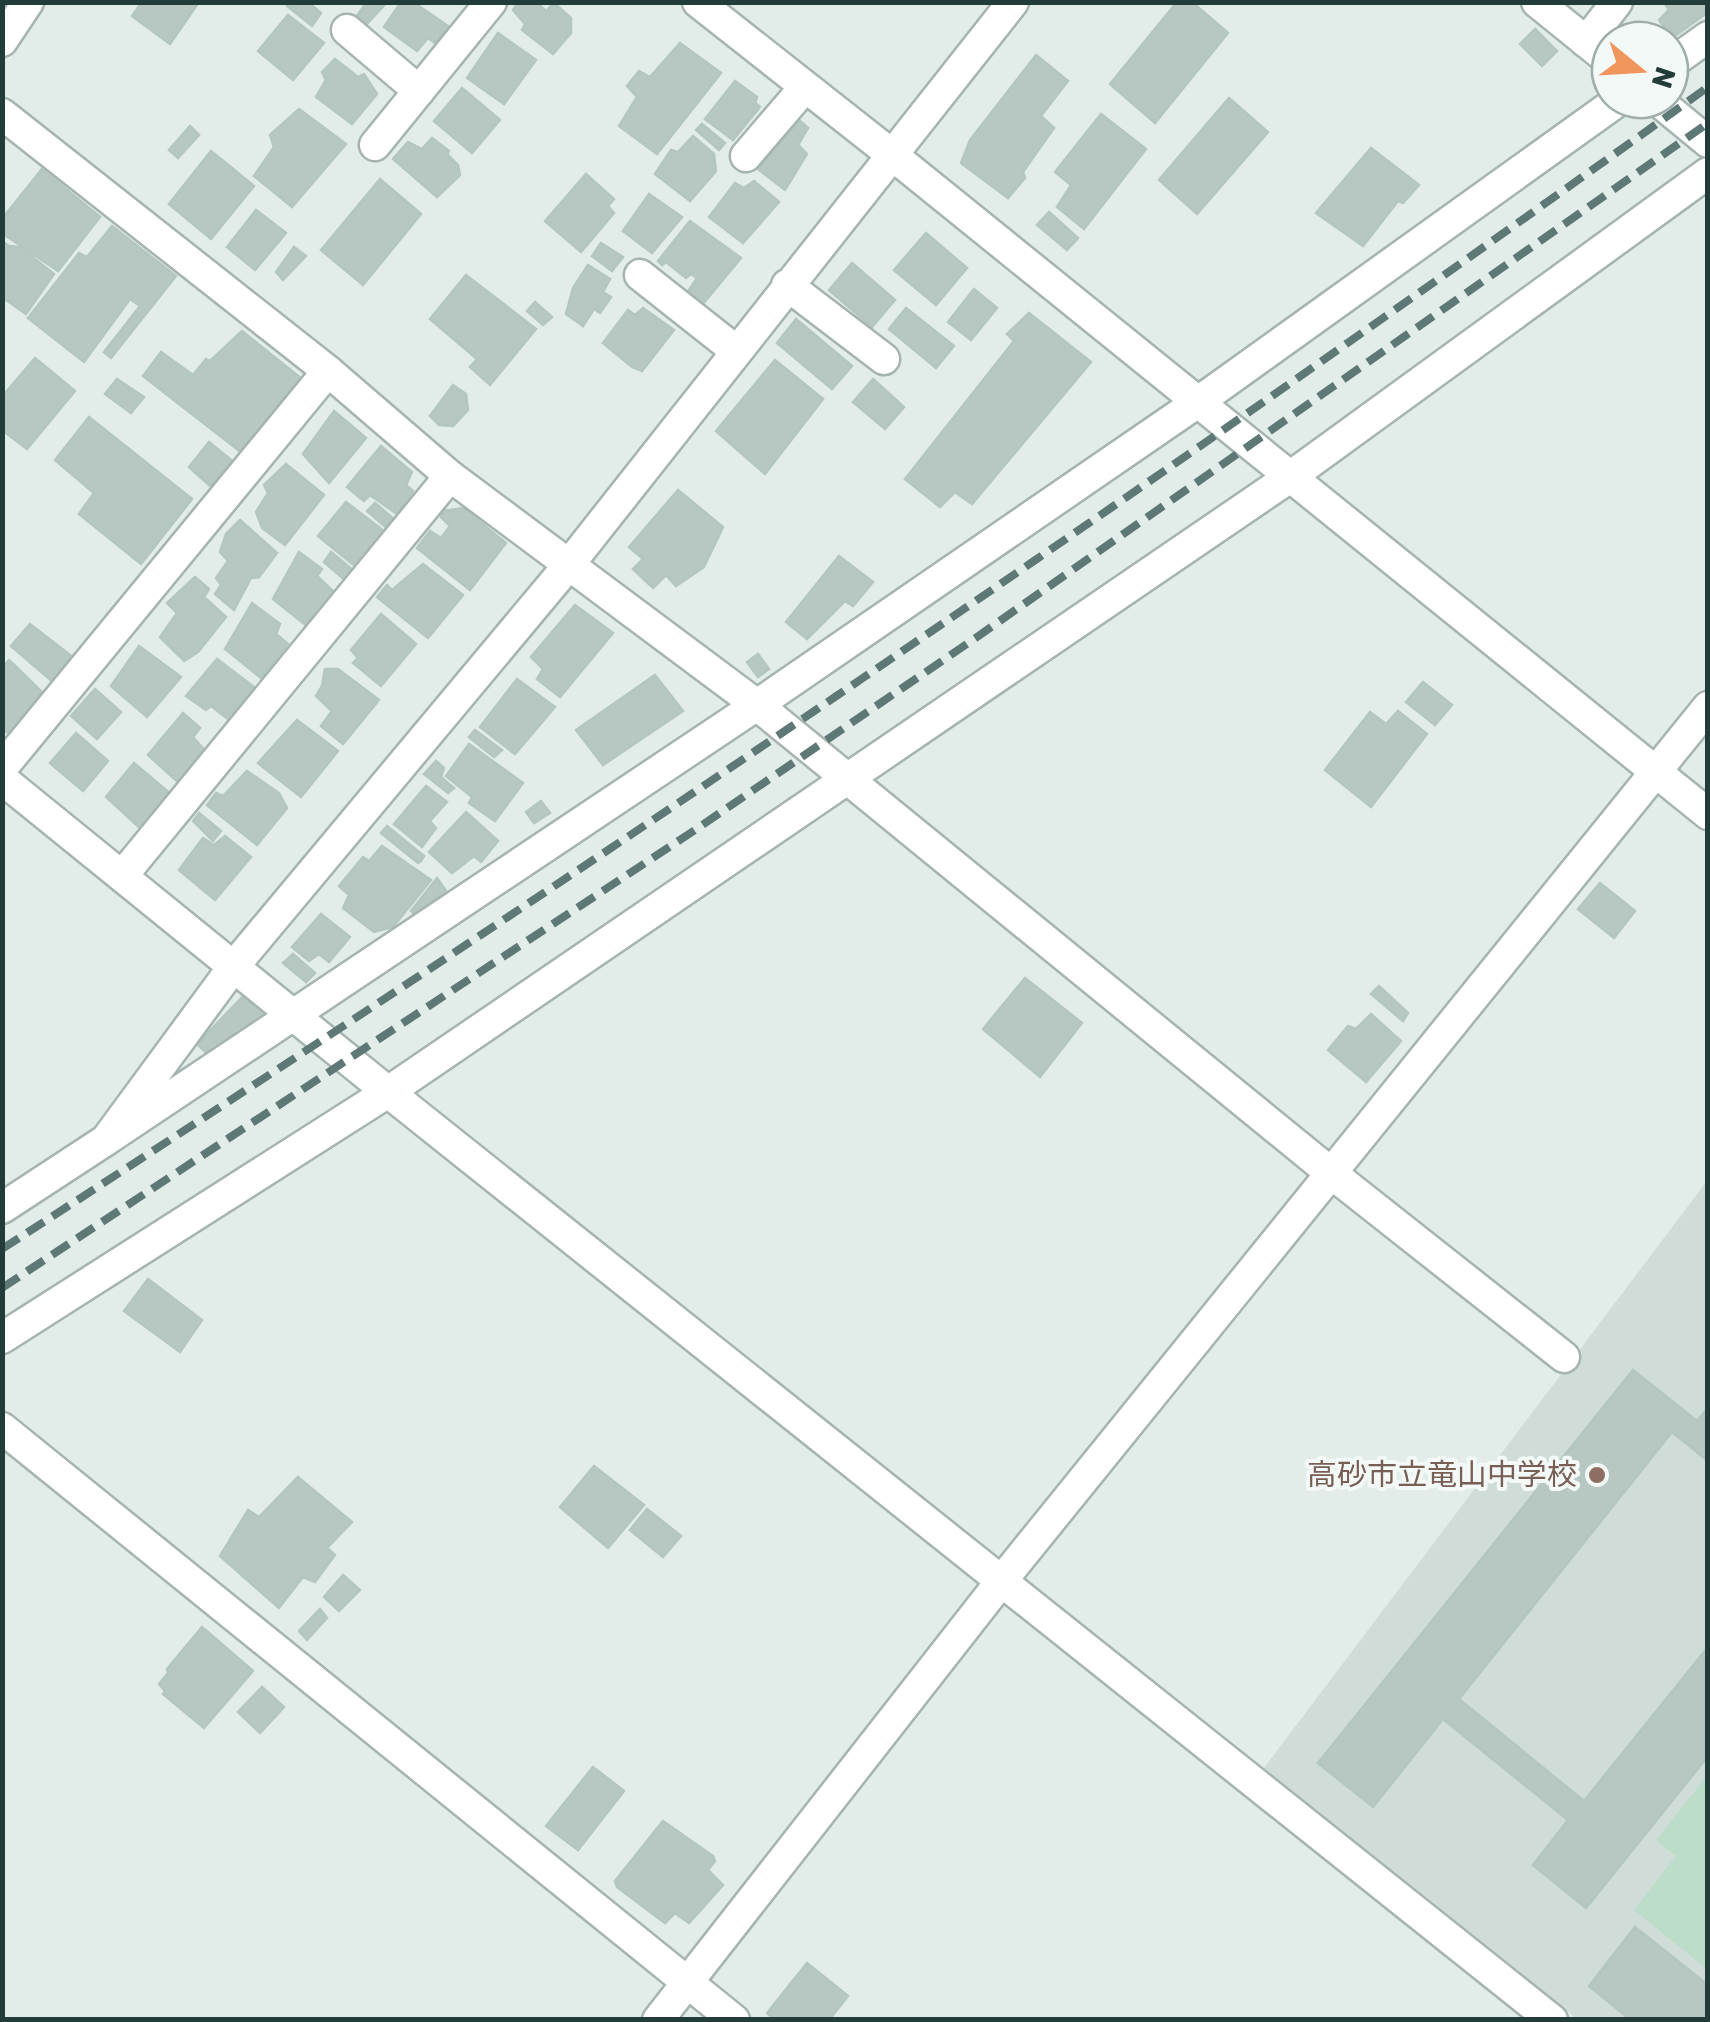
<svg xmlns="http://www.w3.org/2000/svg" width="1710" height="2022" font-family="Rubik,'Noto Sans JP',sans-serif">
  <rect width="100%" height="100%" fill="#e2ece9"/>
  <polygon fill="#d0dcd8" points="1707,1181 1707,2019 1577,2019 1264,1768"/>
  <polygon fill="#bbddc9" points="1707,1776 1707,1969 1634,1910 1676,1856 1656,1840"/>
  <g fill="#b7c7c2" stroke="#b4c6c1" stroke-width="2.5">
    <polygon points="142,2 199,2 170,44 132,16"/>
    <polygon points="289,2 308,2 321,13 312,26 287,6"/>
    <polygon points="367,2 387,2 366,25 356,17"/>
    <polygon points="401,2 413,2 448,26 435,43 428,38 417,51 384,27"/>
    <polygon points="519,2 536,2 546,11 554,3 571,18 571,33 553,54 522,30 525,24 513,10"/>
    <polygon points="1177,2 1192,2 1228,33 1155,123 1110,84"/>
    <polygon points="1664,2 1708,2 1708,12 1672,38 1659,20 1669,10"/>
    <polygon points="288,15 324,43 293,80 258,51"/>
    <polygon points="1535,29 1557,51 1542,66 1520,44"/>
    <polygon points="498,33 536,60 504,104 467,78"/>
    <polygon points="680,43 721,73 657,154 619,126 637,97 627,86 639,71 650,77"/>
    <polygon points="1036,55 1068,81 1041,116 1054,128 1023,172 1025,178 1008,198 961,163 970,140"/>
    <polygon points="335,59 358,77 364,74 377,94 352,124 316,97 326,80 322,72"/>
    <polygon points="735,81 757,97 755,103 760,107 733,140 705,119"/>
    <polygon points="462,88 500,120 472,153 434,121"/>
    <polygon points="1229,98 1268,132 1197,214 1159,180"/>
    <polygon points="299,109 346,144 292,207 254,176 274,147 270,135"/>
    <polygon points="1101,114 1146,149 1084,229 1057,207 1071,185 1055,172"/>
    <polygon points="799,120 808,128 798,145 807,154 785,190 758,169"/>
    <polygon points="702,124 725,143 719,150 696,130"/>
    <polygon points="190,126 199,135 178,158 169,150"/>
    <polygon points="693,136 714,154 716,171 690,201 655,174 671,150 678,152"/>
    <polygon points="432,138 449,151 447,154 458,165 460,175 437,197 393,159 408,142 422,149"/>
    <polygon points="1371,148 1419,185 1403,203 1398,201 1363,246 1316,213"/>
    <polygon points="211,151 254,186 211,239 169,204"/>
    <polygon points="42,169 100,217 58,271 2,233 2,219"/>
    <polygon points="586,174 614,199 608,206 614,213 581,252 545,221"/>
    <polygon points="380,179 421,214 363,285 321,250"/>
    <polygon points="754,181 779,202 743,243 709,217 735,183 744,188"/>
    <polygon points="649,194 682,217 652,253 623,231"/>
    <polygon points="256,210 286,233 255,270 227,247"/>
    <polygon points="1049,212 1078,238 1067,250 1037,225"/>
    <polygon points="690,221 741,258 702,305 687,293 697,278 691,274 686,278 666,262 662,265 658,261"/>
    <polygon points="112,226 176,276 111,358 104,352 140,306 130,299 84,362 28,318 79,253 87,257"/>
    <polygon points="926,233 967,268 936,305 894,270"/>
    <polygon points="2,241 9,246 20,247 54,274 26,314 2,297"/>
    <polygon points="601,243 623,257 612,271 592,256"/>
    <polygon points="294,247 306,256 283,280 276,272"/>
    <polygon points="852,263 895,300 872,327 829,290"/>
    <polygon points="588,265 610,279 603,292 611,297 600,313 594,309 583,326 566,314 573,288"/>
    <polygon points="466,275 536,329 490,385 470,367 477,359 430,319"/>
    <polygon points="974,289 997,308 971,340 948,322"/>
    <polygon points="535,302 552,317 543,325 527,311"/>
    <polygon points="643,308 674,330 642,371 632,367 603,343 628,310 635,315"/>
    <polygon points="906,308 954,346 936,368 889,329"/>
    <polygon points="1029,313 1091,362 972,504 955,492 940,507 905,479 1014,341 1007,334"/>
    <polygon points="796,319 852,366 832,389 777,343"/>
    <polygon points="242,331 303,380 242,453 143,376 161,352 193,375 206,359 210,361"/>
    <polygon points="35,358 75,391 27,449 2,430 2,397"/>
    <polygon points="775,360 823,399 765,474 716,431"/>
    <polygon points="117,379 144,397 131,413 105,394"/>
    <polygon points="873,379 904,407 885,429 853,402"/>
    <polygon points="453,385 466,394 468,410 453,426 439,425 430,416"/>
    <polygon points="334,411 366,438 329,483 303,454"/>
    <polygon points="89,417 192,499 141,564 79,514 94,493 55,460"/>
    <polygon points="209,442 231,460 210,486 189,467"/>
    <polygon points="381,446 412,472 406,485 413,491 397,514 370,495 364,501 347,487"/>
    <polygon points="286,464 324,495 285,545 262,528 256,512 268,493 264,485"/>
    <polygon points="678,490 723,527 704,567 676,586 666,575 653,588 633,569 643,559 629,547"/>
    <polygon points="346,502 385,532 355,566 318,536"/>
    <polygon points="375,503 395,520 388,529 367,511"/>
    <polygon points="463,508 506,543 470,590 417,548 430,531 441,538 450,526 441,517 444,511"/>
    <polygon points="240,520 277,553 259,577 251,578 234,610 215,594 221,585 216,578 228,561 220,552 226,534"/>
    <polygon points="299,552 322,569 317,576 336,594 308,627 273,599"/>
    <polygon points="331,552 354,571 346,581 324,562"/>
    <polygon points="839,556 873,582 853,606 845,601 807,639 786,622"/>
    <polygon points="423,564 463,595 428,638 377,597 387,585 392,590"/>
    <polygon points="195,577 209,589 204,597 226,617 198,652 184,661 160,637 177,613 167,603"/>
    <polygon points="252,603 280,624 276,634 288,644 261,678 225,649"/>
    <polygon points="575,605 613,633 560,697 537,679 543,669 531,657"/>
    <polygon points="381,614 416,644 381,686 353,663 358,658 351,650"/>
    <polygon points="30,624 75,659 53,682 11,646"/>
    <polygon points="139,646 181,677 147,717 111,686"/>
    <polygon points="758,654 769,669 758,677 747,662"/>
    <polygon points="217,659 258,690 232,722 211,706 206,710 186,696"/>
    <polygon points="9,660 45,695 10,735 2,728 2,668"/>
    <polygon points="325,669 338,669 379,700 343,744 321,726 332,711 316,696 322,686"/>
    <polygon points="655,675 683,711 603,765 576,730"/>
    <polygon points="517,679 555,707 515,754 480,727"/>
    <polygon points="1423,682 1452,705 1435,725 1406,702"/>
    <polygon points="95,689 121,712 97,739 71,716"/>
    <polygon points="1398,711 1427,734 1371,807 1325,770 1370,712 1386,724"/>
    <polygon points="183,713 200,728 193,737 207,753 180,784 148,755"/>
    <polygon points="297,720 338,751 301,797 258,763"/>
    <polygon points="475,730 502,750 494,757 469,737"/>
    <polygon points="76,733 108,761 83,791 50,763"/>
    <polygon points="469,744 523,783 495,821 469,803 472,797 446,776"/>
    <polygon points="436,761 444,768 441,777 454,788 448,793 424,774"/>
    <polygon points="134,763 172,795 141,829 106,797"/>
    <polygon points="247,771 279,793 287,808 257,845 207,805 216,793 223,796"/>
    <polygon points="426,786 447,802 430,821 436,828 422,847 394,824"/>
    <polygon points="541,801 550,813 534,823 526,812"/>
    <polygon points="466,812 498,841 481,862 474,856 452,873 429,852"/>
    <polygon points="199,813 221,831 213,841 193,821"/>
    <polygon points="387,826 424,856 421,861 418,863 381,833"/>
    <polygon points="225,836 251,857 215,900 179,870 203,838 214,845"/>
    <polygon points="382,846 431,880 393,927 374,932 343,908 349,895 339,886 363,857 369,861"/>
    <polygon points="437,878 446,891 413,913 411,911"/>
    <polygon points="1600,883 1635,911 1614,938 1578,909"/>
    <polygon points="321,914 350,937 329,962 319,954 309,961 292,947"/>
    <polygon points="293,954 315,973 306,982 283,963"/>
    <polygon points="1025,978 1082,1023 1040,1077 983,1029"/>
    <polygon points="1379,986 1408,1013 1403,1021 1371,994"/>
    <polygon points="252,987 272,1006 217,1063 197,1044"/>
    <polygon points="1371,1014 1401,1041 1366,1082 1328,1050 1348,1026 1356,1029"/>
    <polygon points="148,1279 202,1320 180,1352 124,1311"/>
    <polygon points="1633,1370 1697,1421 1708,1408 1708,1461 1672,1432 1459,1699 1584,1801 1708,1647 1708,1756 1586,1908 1533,1865 1568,1820 1443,1719 1373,1807 1318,1763"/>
    <polygon points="594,1466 644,1505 608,1548 560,1507"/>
    <polygon points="298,1477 352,1522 327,1548 335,1555 315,1582 303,1577 279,1608 220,1556 248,1510 259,1517"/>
    <polygon points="647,1509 681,1536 663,1557 630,1530"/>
    <polygon points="343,1575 360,1590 339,1611 324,1597"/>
    <polygon points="320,1609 327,1618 307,1640 299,1631"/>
    <polygon points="202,1627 253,1671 204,1728 163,1694 165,1691 159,1684 168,1673 167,1669"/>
    <polygon points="262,1687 284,1707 260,1733 238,1712"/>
    <polygon points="593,1767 624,1791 578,1850 546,1826"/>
    <polygon points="663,1821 713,1856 715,1861 708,1870 723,1885 689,1923 675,1913 665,1923 617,1887 615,1881"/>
    <polygon points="1635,1927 1708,1985 1708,2020 1631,2020 1589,1986"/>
    <polygon points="807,1963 848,1996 829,2020 775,2020 767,2013"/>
  </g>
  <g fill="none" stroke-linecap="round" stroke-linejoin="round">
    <defs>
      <g id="minor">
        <polyline points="698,2 891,154 1708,814"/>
        <polyline points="1537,2 1610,61"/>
        <polyline points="347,30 419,91"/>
        <polyline points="2,41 28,2"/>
        <polyline points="1586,42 1617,2"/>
        <polyline points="1670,64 1708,37"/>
        <polyline points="1657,100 1708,142"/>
        <polyline points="2,114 328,371 450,476 757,705 1331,1173 1564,1357"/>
        <polyline points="375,145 491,2"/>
        <polyline points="746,156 805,87"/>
        <polyline points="640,275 735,350"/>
        <polyline points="787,285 884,359"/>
        <polyline points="2,768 328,371"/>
        <polyline points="2,779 388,1092 1552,2020"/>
        <polyline points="122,876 450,476"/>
        <polyline points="106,1140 757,705 1198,402 1619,100"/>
        <polyline points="2,1208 106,1140 234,966 567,567 1013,2"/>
        <polyline points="2,1338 388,1092 1290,477 1708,173"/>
        <polyline points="2,1428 734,2020"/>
        <polyline points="658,2020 1003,1579 1708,707"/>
      </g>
    </defs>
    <use href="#minor" stroke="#a5b4b1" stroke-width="35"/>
    <use href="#minor" stroke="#fff" stroke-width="30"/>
    <g stroke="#5d7875" stroke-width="8" stroke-dasharray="20 10" stroke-linecap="butt">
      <path d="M2 1249C580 875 1149 489 1708 87"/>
      <polyline points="2,1288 692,832 977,637 1708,123"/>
    </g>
  </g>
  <circle fill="#8d6e63" stroke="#f3f9f6" stroke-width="4" cx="1597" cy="1475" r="10"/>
  <g text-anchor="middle" stroke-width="8" stroke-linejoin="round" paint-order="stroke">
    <g font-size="30" fill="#785e54" stroke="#f3f9f6" text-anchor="end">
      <text x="1577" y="1485">高砂市立竜山中学校</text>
    </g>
  </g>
  <rect width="1710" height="2022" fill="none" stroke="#223d39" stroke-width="10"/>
  <g transform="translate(1640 70) rotate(108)"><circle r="48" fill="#f3f9f6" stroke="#9faeaa" stroke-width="2.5"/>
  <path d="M0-8L18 38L0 25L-18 38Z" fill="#f0955c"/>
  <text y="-15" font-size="28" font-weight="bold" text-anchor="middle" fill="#223d39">N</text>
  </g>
</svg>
